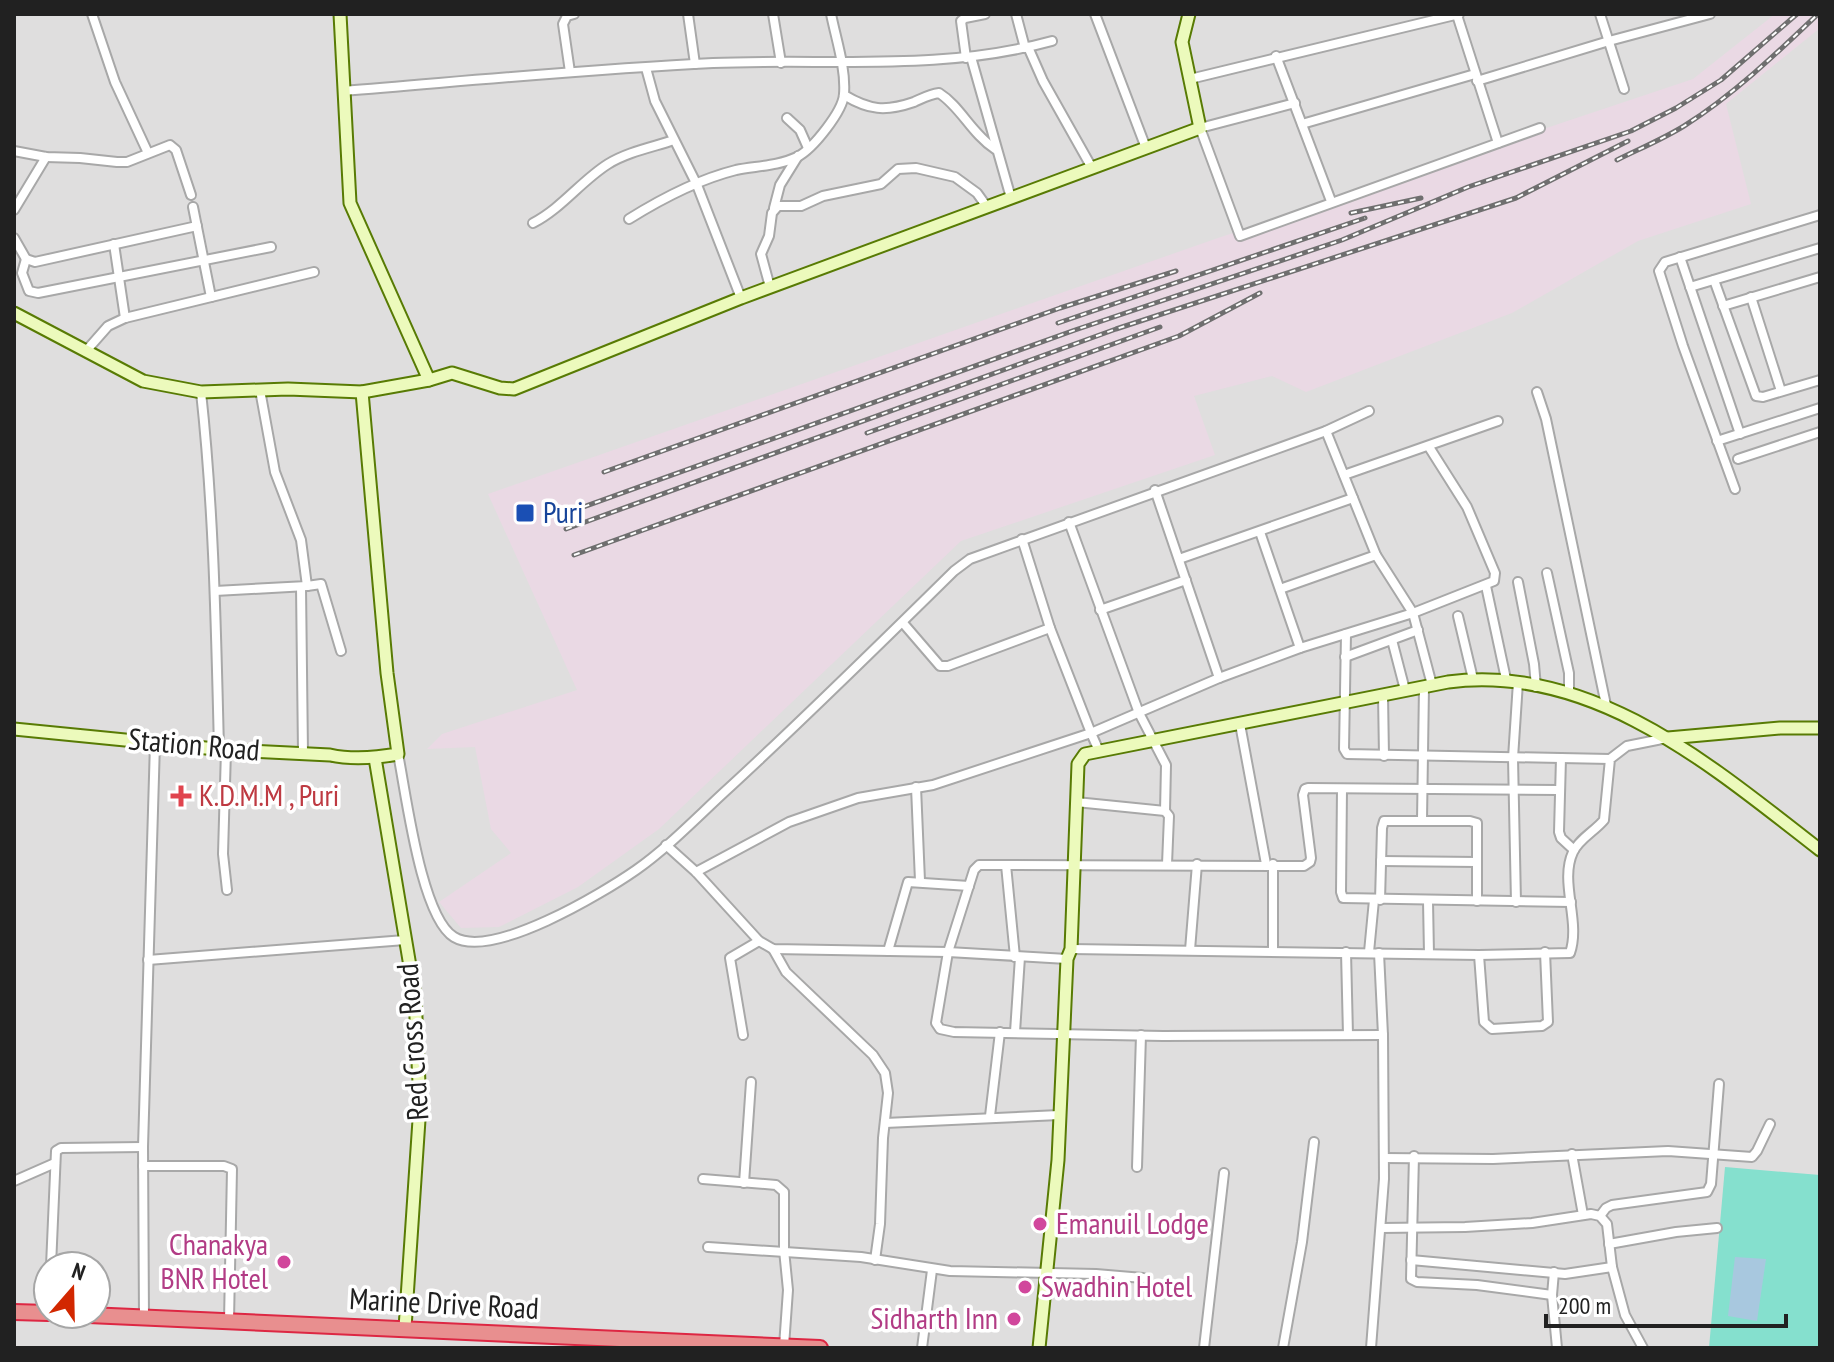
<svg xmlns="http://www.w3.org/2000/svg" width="1834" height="1362" font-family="'PT Sans Narrow',sans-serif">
  <rect width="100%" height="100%" fill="#f1f0e7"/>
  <path fill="#dfdede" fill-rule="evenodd" d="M14 14H1820V1348H14ZM48 1266H96V1314H48Z"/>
  <polygon fill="#ead9e4" points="1775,14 1820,14 1820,28 1726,104 1751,204 1638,241 1512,313 1306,392 1272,376 1194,396 1215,455 961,541 659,829 578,887 499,927 461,928 439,902 511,853 491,829 475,747 427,749 442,734 577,690 488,494 1215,239 1693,79"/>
  <polygon fill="#85e0ce" points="1725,1167 1820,1175 1820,1348 1709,1348"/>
  <polygon fill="#a8c8df" points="1735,1257 1766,1259 1757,1321 1728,1316"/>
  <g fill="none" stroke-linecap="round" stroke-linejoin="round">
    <defs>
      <g id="street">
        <polyline points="92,14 115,82 148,153"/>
        <polyline points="688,14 695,64"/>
        <polyline points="773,14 781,63"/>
        <polyline points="1016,14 1025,48"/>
        <polyline points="1095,14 1146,148"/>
        <polyline points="1600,14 1624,89"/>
        <polyline points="1457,15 1498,143"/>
        <polyline points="1028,47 1043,81 1092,168"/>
        <polyline points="1276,56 1331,201"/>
        <polyline points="971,57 1011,198"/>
        <polyline points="966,58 961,21 965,18 985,14"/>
        <polyline points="646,68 655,101 697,185 741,298"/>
        <polyline points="570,72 563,24 567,16 574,14"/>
        <polyline points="1190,79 1459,14"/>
        <polyline points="1477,81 1609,41 1710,14"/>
        <path d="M343 91C467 81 590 69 713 63 828 58 939 72 1052 41"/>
        <path d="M844 95C869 110 885 112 914 102 923 98 930 94 939 93 960 106 972 134 995 149"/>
        <polyline points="1295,103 1200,128 1240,236 1540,128"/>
        <polyline points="787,118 800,130 808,148"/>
        <polyline points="1302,124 1475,74"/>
        <polyline points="14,151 46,157 80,158 117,162 127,162 170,145 176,150 191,195"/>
        <polyline points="193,207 211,297"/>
        <polyline points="774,208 780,185 798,156"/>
        <polyline points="14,210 46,157"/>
        <path d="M629 219C661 199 700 179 736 170 756 166 778 166 797 157 813 149 843 111 844 94 846 68 836 39 831 14"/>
        <path d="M533 223C562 208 581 181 608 164 627 152 653 147 674 140"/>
        <polyline points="14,238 26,259 35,262 197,226"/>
        <polyline points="114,244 125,318"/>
        <polyline points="1680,257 1740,434"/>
        <polyline points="26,259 22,273 29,291 38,293 271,247"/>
        <polyline points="1714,280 1756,396 1763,397 1820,380"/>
        <polyline points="770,287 761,254 769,236 772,213 778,206 801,206 823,196 881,184 898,169 916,168 955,177 977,193 987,207"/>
        <polyline points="1690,287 1820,248"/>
        <polyline points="1751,297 1781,391"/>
        <polyline points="1723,306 1820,277"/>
        <polyline points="86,351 108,326 125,318 314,272"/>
        <path d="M201 392C214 511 216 630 219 749"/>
        <polyline points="1537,392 1546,419 1606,705"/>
        <polyline points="1326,431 1376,555 1413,613 1432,685"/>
        <polyline points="1717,441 1820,408"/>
        <polyline points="1738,459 1820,432"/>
        <polyline points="1344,475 1498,421"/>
        <polyline points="1735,489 1683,346 1659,271 1665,262 1820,215"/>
        <polyline points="1155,490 1219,678"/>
        <polyline points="1069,522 1139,713 1166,765 1165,811"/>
        <polyline points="1260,532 1300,648"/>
        <polyline points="1022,539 1050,628 1091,733 1219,678 1300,648 1413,613 1494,581 1495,573 1467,507 1429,447"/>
        <polyline points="1179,559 1353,498"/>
        <polyline points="1547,573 1569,673 1569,694"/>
        <polyline points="1518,582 1534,664 1536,687"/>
        <polyline points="307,586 321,584 341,651"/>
        <polyline points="1486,586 1506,679"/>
        <polyline points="301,587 303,753"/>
        <polyline points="1280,589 1376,555"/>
        <polyline points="215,591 307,586 301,540 275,472 260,390"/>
        <polyline points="1100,610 1186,580"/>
        <polyline points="1458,616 1473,679"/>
        <polyline points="903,623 940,666 948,666 1050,628"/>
        <polyline points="1346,634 1344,749 1347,754 1610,759"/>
        <polyline points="1392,640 1405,690"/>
        <polyline points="1345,657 1418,630"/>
        <polyline points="1383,695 1384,756"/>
        <polyline points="1240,724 1266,864"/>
        <polyline points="226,750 223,854 227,890"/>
        <path d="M398 754C406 793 421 917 454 937 492 960 603 893 636 870 670 846 700 814 731 786 807 716 880 644 954 571L970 559 1326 431 1369 411"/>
        <polyline points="1561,758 1559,832 1561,838 1574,850"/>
        <polyline points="916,787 920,881"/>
        <polyline points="1342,789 1341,892 1343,898 1571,902"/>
        <polyline points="1076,802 1165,811 1169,816 1167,864"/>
        <polyline points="1422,820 1424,687"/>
        <polyline points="666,845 696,872 759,941 773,949 948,952 1067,959"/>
        <polyline points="1381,861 1477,862"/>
        <polyline points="1273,864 1273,951"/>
        <polyline points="1006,865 1015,957"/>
        <polyline points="696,872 789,822 858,798 933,785 1091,733 1099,751"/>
        <polyline points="1380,900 1382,828 1384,821 1470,821 1477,823 1477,901"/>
        <polyline points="1428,901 1429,954"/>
        <polyline points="1516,902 1513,758 1518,682"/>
        <polyline points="773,949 786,972 873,1055 885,1073 888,1093 883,1138 880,1224 875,1260"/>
        <path d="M1071 949 1479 955 1570 953C1581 921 1559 882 1573 852 1579 839 1595 831 1604 820L1610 759 1627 746 1667 738"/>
        <polyline points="1190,950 1197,864"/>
        <polyline points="888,951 908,882 969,886"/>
        <polyline points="1346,952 1348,1035"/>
        <polyline points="1369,952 1374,900"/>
        <polyline points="1479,955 1484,1022 1492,1029 1542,1026 1548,1022 1545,952"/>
        <polyline points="148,960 405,940"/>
        <polyline points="1015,1032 1020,957"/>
        <polyline points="743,1035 730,958 759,941"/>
        <polyline points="1383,1035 1163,1036 954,1032 940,1029 936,1023 948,952 974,870 979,865 1304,866 1310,862 1311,858 1303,795 1305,789 1308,788 1559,790"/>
        <polyline points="990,1116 1000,1032"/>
        <polyline points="885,1123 1059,1115"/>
        <polyline points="1572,1154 1583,1215"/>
        <polyline points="1414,1156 1411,1279 1417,1282 1477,1285 1552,1295"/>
        <polyline points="1384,1158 1493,1159 1668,1151 1752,1157 1757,1151 1770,1124"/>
        <polyline points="143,1166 224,1166 232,1169 229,1321"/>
        <polyline points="1137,1167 1141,1035"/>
        <polyline points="703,1179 776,1185 784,1192 784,1250 788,1290 784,1346"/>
        <polyline points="14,1181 55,1163"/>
        <polyline points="744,1183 751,1082"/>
        <polyline points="1600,1216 1606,1208 1612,1205 1707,1192 1711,1184 1719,1084"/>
        <polyline points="1381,1228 1465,1227 1532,1223 1591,1214 1600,1216 1607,1224 1612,1267 1625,1315 1643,1348"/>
        <polyline points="1609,1244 1676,1232 1717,1228"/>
        <polyline points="708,1247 861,1257 950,1271 1096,1274 1143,1278"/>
        <polyline points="1411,1260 1565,1274 1612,1267"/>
        <polyline points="51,1266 56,1151 61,1148 143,1147"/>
        <polyline points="1554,1272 1552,1295 1557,1348"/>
        <polyline points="144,1318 143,1147 155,743"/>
        <polyline points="922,1348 932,1270"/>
        <polyline points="1204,1348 1224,1173"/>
        <polyline points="1283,1348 1302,1242 1314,1142"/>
        <polyline points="1371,1348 1384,1179 1383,1035 1379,953"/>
      </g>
      <g id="secondary">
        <polyline points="340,14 350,203 429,380"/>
        <polyline points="14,313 143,381 201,392 288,389 362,392 429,380 452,373 500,388 514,389 741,298 1200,128 1182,42 1189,14"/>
        <path d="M14 729 226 750 330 755C353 760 375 758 398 754L387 673 362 392"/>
        <polyline points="1668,738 1780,728 1820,728"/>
        <polyline points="375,758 415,996 420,1105 405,1328"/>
        <path d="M1039 1348 1058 1160 1067 959 1071 949 1078 764 1085 754 1448 682C1593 663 1713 767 1820 850"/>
      </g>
      <g id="highway">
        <polyline points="14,1312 48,1313"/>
        <polyline points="66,1314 820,1348"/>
      </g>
    </defs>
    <use href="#street" stroke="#a8a8a8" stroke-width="12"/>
    <use href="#secondary" stroke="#587b04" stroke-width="15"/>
    <use href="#highway" stroke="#dd2743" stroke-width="18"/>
    <use href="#street" stroke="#fff" stroke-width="8"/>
    <use href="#secondary" stroke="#ecfabc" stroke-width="11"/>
    <use href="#highway" stroke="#e88f8f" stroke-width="14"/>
    <defs>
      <g id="rail">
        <path d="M1617 160C1639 149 1663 139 1684 126 1733 95 1776 54 1818 14"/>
        <polyline points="1351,213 1421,198"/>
        <polyline points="1058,323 1365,218"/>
        <polyline points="867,433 1160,327"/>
        <polyline points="604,472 1060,308 1176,271"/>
        <polyline points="561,515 1075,330 1342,240 1468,187 1631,131 1676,108 1721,80 1797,14"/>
        <polyline points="566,529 1116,329 1516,198 1628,141"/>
        <polyline points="574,555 1179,336 1260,293"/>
      </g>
    </defs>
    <use href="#rail" stroke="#6f6f6f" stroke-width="5"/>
    <use href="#rail" stroke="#fff" stroke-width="2" stroke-dasharray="6" stroke-linecap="butt"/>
  </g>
  <rect fill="#1a4fb4" stroke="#fff" stroke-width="3" x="515" y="503" width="20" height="20" rx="4"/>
  <path fill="#e0444e" stroke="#fff" stroke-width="3" d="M177 784h8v8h8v8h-8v8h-8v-8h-8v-8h8z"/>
  <g fill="#d1479c" stroke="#fff" stroke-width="3">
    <circle cx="1040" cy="1224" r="8"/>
    <circle cx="284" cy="1262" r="8"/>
    <circle cx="1025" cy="1287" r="8"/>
    <circle cx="1014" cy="1319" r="8"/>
  </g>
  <g text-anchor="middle" stroke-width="7" stroke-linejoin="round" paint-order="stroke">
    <g font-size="30" fill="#164399" stroke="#fff" text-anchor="start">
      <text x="543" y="523">Puri</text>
    </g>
    <g font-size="30" fill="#212121" stroke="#fff">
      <text transform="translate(194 745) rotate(5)" y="10">Station Road</text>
      <text transform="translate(413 1042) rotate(-94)" y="10">Red Cross Road</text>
      <text transform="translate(444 1304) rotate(3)" y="10">Marine Drive Road</text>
    </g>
    <g font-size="30" fill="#be3a42" stroke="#fff" text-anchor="start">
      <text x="199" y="806">K.D.M.M , Puri</text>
    </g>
    <g font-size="30" fill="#b23c85" stroke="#fff" text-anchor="start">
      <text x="1056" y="1234">Emanuil Lodge</text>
      <text x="268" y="1255" text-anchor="end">Chanakya<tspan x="268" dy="34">BNR Hotel</tspan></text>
      <text x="1041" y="1297">Swadhin Hotel</text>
      <text x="998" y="1329" text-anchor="end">Sidharth Inn</text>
    </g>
  </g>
  <rect width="1834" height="1362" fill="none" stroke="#212121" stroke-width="32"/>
  <g transform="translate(72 1290) rotate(20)"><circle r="38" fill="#ffffff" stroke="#a6a6a6" stroke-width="2"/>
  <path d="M0-6L14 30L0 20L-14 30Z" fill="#d22700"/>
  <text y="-12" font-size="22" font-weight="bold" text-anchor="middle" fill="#212121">N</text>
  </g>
  <path d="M1546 1314v12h240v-12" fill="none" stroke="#212121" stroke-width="4"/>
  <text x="1558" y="1314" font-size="24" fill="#212121" stroke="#ffffff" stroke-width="6" paint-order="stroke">200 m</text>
</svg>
